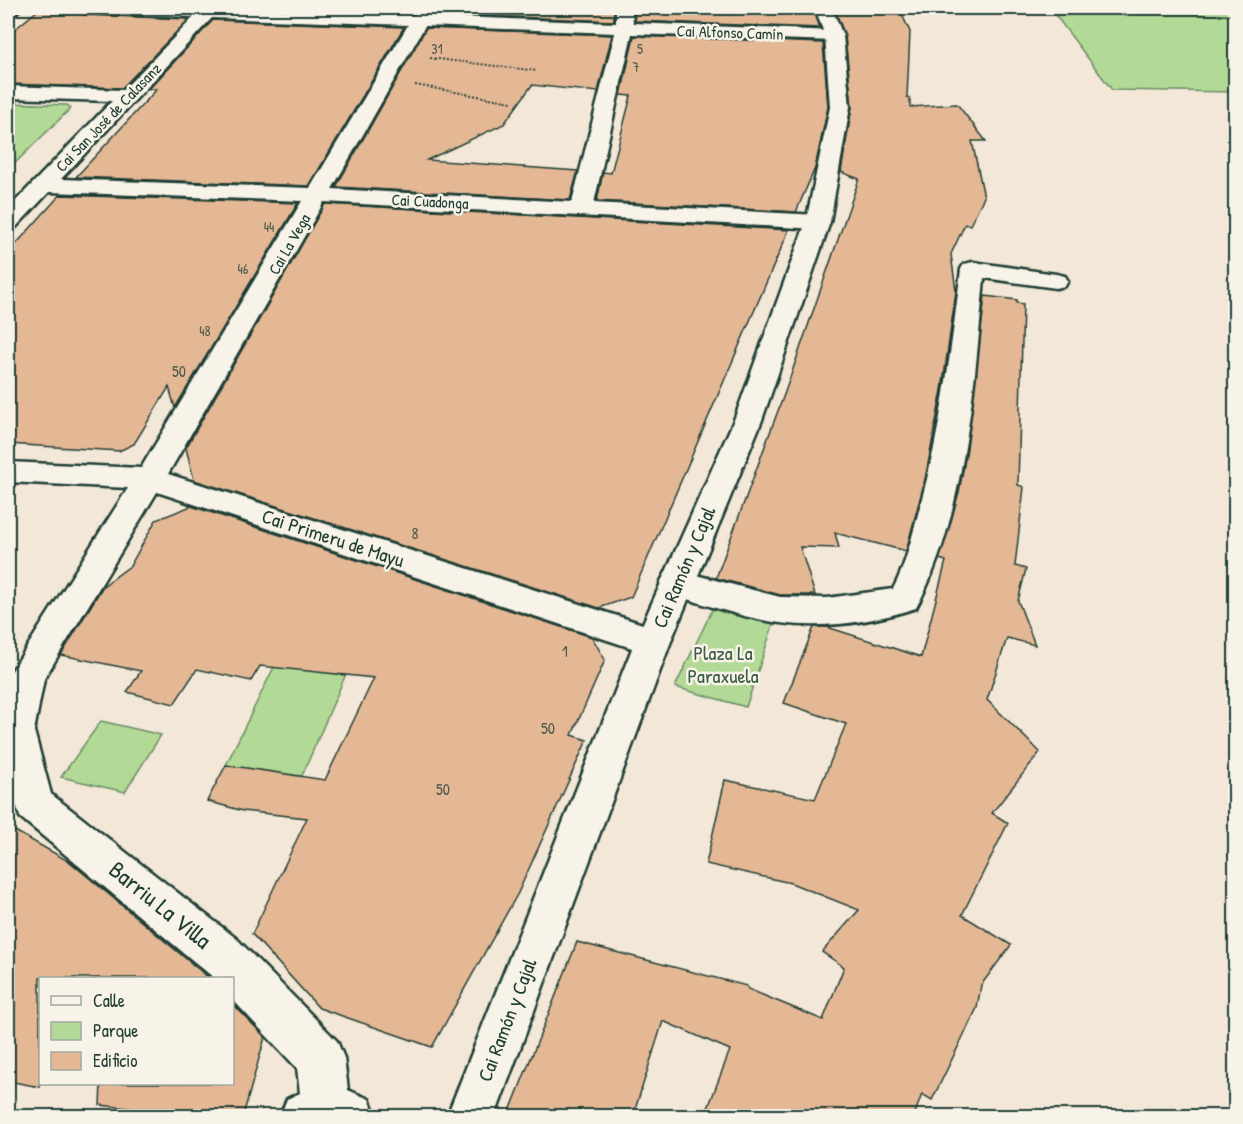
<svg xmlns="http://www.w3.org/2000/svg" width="1243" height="1124" font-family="'Patrick Hand',sans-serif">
  <rect width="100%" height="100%" fill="#f3e7d7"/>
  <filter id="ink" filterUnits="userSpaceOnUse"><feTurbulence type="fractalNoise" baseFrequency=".0167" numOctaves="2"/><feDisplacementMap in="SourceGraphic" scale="12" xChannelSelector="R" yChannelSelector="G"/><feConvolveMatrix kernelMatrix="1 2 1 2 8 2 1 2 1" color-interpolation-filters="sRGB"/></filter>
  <g filter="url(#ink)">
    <g fill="#b2da96" stroke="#688c65" stroke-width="1.5">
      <polygon points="1050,8 1235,8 1235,92 1112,90"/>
      <polygon points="8,103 67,105 71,108 8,170"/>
      <polygon points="716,602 776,616 746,707 675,687"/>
      <polygon points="274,667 346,674 302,776 226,765"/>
      <polygon points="101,721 161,735 125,792 61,777"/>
    </g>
    <g fill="#e5b895" stroke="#1f3d34" stroke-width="1.5">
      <polygon points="269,8 417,8 413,13"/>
      <polygon points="437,8 614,8 614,21 435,14"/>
      <polygon points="634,8 813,8 820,28 635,21"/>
      <polygon points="834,8 899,8 910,32 907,97 910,98 910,107 957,104 986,141 972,141 984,197 970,225 965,224 951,254 956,291 942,390 925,480 906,551 835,533 839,548 800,547 815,595 780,595 716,578 785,392 859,179 841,172 852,107 845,36"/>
      <polygon points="38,10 77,11 86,15 189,19 122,88 8,84 8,35"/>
      <polygon points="213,20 404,27 309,186 76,177 157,89 149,89"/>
      <polygon points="426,28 612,35 598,92 532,85 504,124 427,160 578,171 570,200 336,187"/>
      <polygon points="634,36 823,43 828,107 815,168 796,212 597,201 603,172 611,173 631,96 621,95"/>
      <polygon points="60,195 298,203 175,408 169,387 134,444 119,451 8,444 8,253"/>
      <polygon points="325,204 789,230 631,597 599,608 194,480 186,448"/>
      <polygon points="985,296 1017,300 1017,303 1023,304 1018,485 1024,487 1015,566 1026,569 1018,601 1035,645 1007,638 987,700 1040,752 992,813 1008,823 962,915 1011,945 981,985 977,1008 932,1100 922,1094 914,1116 705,1116 730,1050 663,1021 633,1116 508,1116 577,942 747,986 748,989 823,1020 844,967 822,952 859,910 791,883 706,864 725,780 815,799 846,724 784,703 814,627 827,627 921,657 946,561 939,559 959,492 967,448"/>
      <polygon points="191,506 592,637 605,660 572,735 587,740 518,893 432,1047 319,1008 252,934 307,818 243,811 207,801 226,765 325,780 374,678 260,666 251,681 197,669 174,704 127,692 141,671 61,655 103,586 130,566 156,520"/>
      <polygon points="8,827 70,862 209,978 40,978 40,1087 8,1081"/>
      <polygon points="232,1003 265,1037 243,1116 202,1116 100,1105 101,1083 232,1083"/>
    </g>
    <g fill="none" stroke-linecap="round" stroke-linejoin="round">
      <defs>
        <g id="street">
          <polygon points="8,8 21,8 14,15 8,16"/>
          <path d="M77 8H220L414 15 419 8H435L431 16 616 23V8H632L633 23 834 31 840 32 843 36 840 40 834 41 632 34 594 203 818 215 826 217 830 222 826 227 818 229 324 202 168 474 665 631 671 641 665 651 653 655 157 492 44 679 34 731 51 794 237 939 337 1041 344 1058 348 1090 369 1099 376 1116H280L287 1099 300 1093 297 1068 232 999V978H214L20 817 8 778V677L128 488 8 482V462L141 468 302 201 49 192 16 227 8 229V209L112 101 8 98V86L123 90 194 17 86 13 80 12ZM212 18 408 25 310 188 61 179ZM425 26 615 33 572 202 332 189Z"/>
          <path d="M973 262 1056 274 1065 276 1068 281 1065 286 1056 288 984 278C975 379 965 519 916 608 873 622 825 629 780 623 741 618 702 603 665 592L660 583 665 574 677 570 780 597 827 598 893 589C906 565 912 536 919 510 941 431 951 350 961 269L964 264Z"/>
        </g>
        <polygon id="secondary" points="815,8 832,8 843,36 850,107 830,222 762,420 671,641 495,1116 447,1116 635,641 734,420 806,222 830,107 825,36"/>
      </defs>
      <use href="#street" stroke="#1f3d34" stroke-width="5"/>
      <use href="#secondary" stroke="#1f3d34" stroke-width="5"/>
      <g stroke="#1f3d34" stroke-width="2" stroke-dasharray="2 2" stroke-linecap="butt">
        <polyline points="430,58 537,71"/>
        <polyline points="415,85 512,102"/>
      </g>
      <use href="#street" fill="#f7f3e8" fill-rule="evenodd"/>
      <use href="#secondary" fill="#f7f3e8" fill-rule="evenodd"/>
    </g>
  </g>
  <g text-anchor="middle" stroke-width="5" stroke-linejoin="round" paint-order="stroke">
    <g font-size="14" fill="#505c4c">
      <text x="437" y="54">31</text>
      <text x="640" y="54">5</text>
      <text x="636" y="72">7</text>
      <text x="269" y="232">44</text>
      <text x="243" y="274">46</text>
      <text x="205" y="336">48</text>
    </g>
    <g font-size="16" fill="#1f3d34" stroke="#f7f3e8">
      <text transform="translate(730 32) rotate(2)" y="6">Cai Alfonso Camín</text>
      <text transform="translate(108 117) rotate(-46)" y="6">Cai San José de Calasanz</text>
      <text transform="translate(430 201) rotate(3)" y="6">Cai Cuadonga</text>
      <text transform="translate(289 244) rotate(-60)" y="6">Cai La Vega</text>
    </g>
    <g font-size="16" fill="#505c4c">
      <text x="179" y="377">50</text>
      <text x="415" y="539">8</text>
      <text x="565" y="657">1</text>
      <text x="548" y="734">50</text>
      <text x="443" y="795">50</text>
    </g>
    <g font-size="20" fill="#1f3d34" stroke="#f7f3e8">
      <text transform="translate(333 538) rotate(18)" y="7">Cai Primeru de Mayu</text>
      <text transform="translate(684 567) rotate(-67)" y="7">Cai Ramón y Cajal</text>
      <text transform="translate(507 1020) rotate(-69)" y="7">Cai Ramón y Cajal</text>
    </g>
    <g font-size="20" fill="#3c5c48" stroke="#f7f3e8">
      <text x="723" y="660">Plaza La<tspan x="723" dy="23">Paraxuela</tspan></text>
    </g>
    <g font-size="24" fill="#1f3d34" stroke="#f7f3e8">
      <text transform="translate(160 905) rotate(39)" y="8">Barriu La Villa</text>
    </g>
  </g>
  <rect width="1243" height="1124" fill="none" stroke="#f7f3e8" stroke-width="30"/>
  <rect x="15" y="15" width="1213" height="1094" fill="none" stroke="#1f3d34" stroke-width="2" filter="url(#ink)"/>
  <rect x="39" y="977" width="195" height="108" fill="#f7f3e8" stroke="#a1aaa0" stroke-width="1.5"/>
  <rect x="51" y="996" width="30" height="9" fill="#f7f3e8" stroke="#a1aaa0" stroke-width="1.5"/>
  <text x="93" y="1007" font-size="18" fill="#1f3d34">Calle</text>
  <rect x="51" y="1022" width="30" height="18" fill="#b2da96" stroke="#a1aaa0" stroke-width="1.5"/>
  <text x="93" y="1037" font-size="18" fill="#1f3d34">Parque</text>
  <rect x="51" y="1052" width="30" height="18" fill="#e5b895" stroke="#a1aaa0" stroke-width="1.5"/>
  <text x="93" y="1067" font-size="18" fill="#1f3d34">Edificio</text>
</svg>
